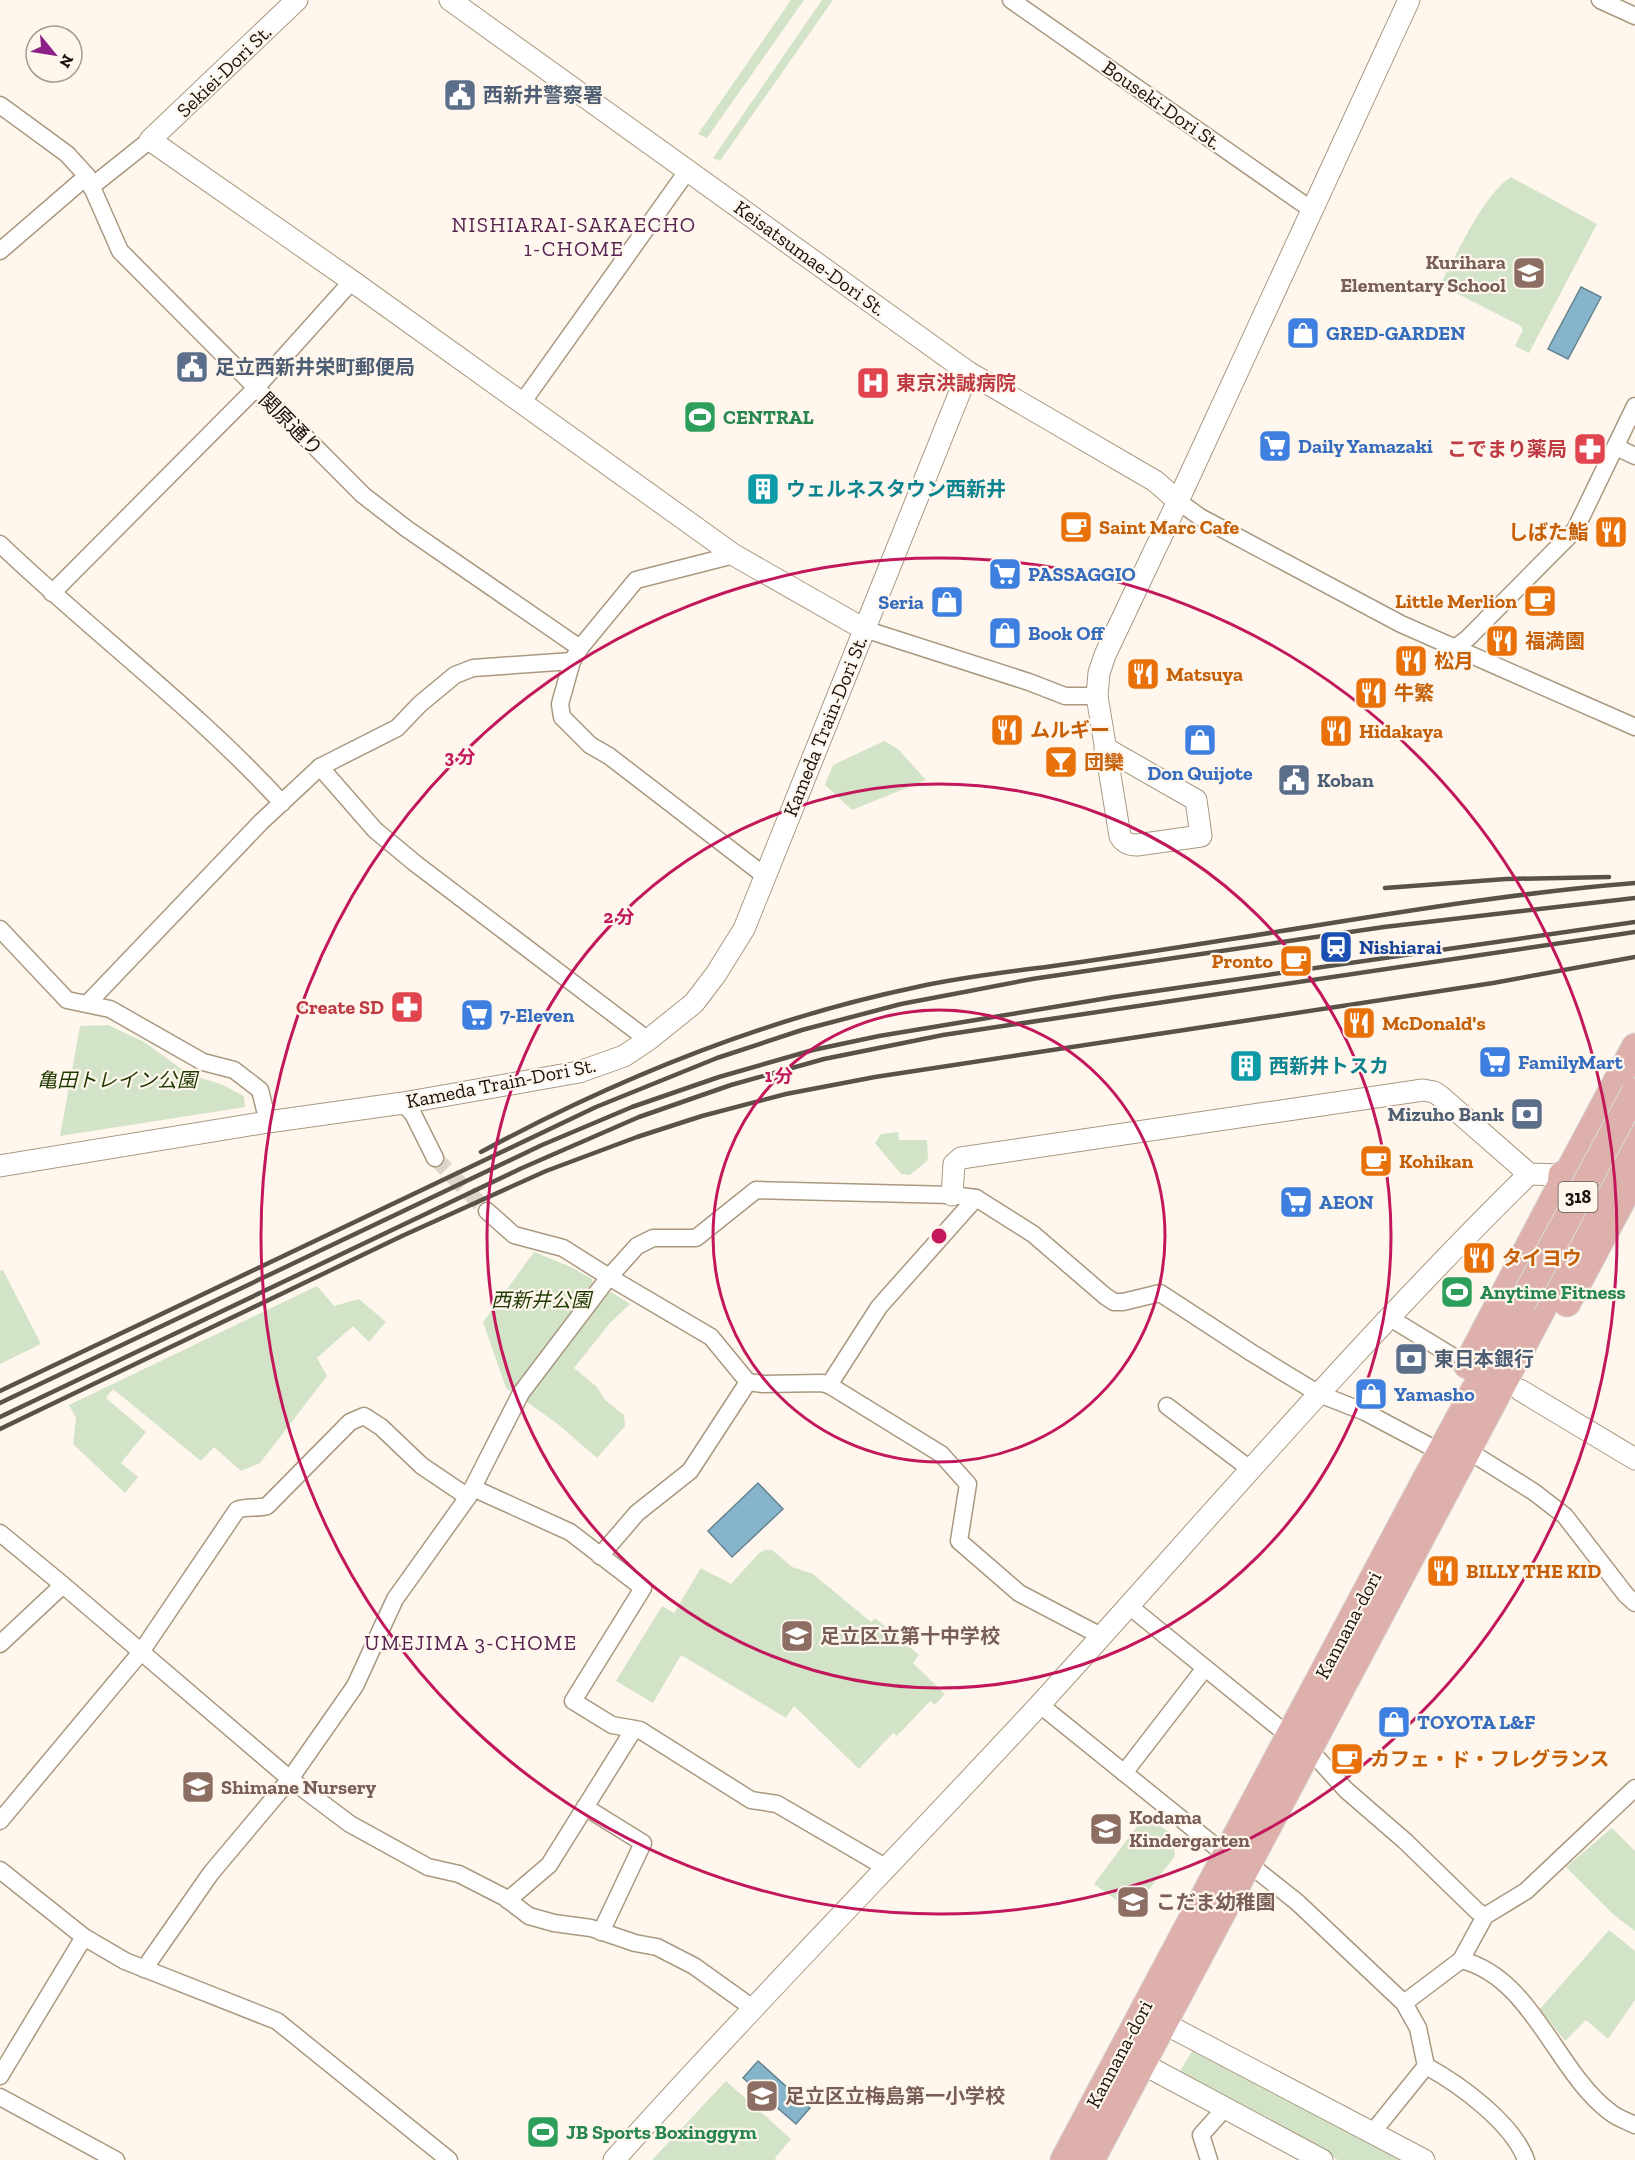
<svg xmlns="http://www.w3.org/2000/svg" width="1635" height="2160" font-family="'Zilla Slab','Noto Sans JP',serif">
  <rect width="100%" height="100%" fill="#fff7ed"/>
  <g fill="#d2e3c7">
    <polygon points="791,0 804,0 707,138 698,134"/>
    <polygon points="822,0 833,0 720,161 713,158"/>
    <path d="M1511 177 1597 224 1529 353 1515 346 1523 330 1521 326 1440 285C1456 256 1484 193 1511 177Z"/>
    <polygon points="884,741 898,749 926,780 852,810 825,785 833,765"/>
    <polygon points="108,1025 144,1042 190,1075 221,1084 244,1096 245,1107 60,1136 80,1026"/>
    <polygon points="898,1132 899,1140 927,1140 928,1160 910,1175 901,1174 875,1143 881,1134"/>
    <polygon points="534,1252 571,1267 592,1279 593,1286 512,1392 506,1388 483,1322"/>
    <polygon points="3,1270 41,1344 0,1364 0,1271"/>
    <polygon points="317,1286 334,1306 359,1299 386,1322 369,1342 353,1326 317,1358 327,1376 260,1463 241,1471 214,1447 201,1461 113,1389 106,1398 146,1432 121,1463 138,1477 125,1493 73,1444 76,1418 69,1405"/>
    <polygon points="611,1292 630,1304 610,1323 574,1368 597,1387 605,1400 624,1415 625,1426 597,1458 559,1425 524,1400 602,1297"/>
    <polygon points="765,1550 772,1550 792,1567 813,1574 871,1622 875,1618 919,1655 913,1663 945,1694 935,1705 930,1701 897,1736 893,1733 859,1769 794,1706 786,1718 681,1655 653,1703 616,1681 662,1606 674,1613 701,1568 731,1584 759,1553"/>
    <polygon points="1145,1816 1172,1834 1175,1856 1132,1911 1094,1884"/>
    <polygon points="1612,1828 1635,1851 1635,1931 1614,1915 1566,1867"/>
    <polygon points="1609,1930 1635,1951 1635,2000 1608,2039 1586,2020 1565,2041 1540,2009"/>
    <polygon points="1192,2051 1402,2160 1338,2160 1179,2073"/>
    <polygon points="726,2081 791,2139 775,2158 776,2160 652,2160"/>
  </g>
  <g fill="#86b5cb" stroke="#658491" stroke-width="1.5">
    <polygon points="1581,287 1601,297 1568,359 1548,349"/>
    <polygon points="758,1483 783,1509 732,1557 708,1531"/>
    <polygon points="758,2061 810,2108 796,2124 743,2078"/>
  </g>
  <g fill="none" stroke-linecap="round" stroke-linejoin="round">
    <polyline stroke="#dcd5cb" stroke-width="16" stroke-dasharray="16 8" stroke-linecap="butt" points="435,1158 487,1211"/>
    <defs>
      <g id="minor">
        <polyline points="1011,0 1312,210"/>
        <polyline points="1600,0 1635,16"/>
        <polyline points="0,105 67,154 87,176 120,251 363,495 407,529 580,648"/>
        <polyline points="91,187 150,140"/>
        <polyline points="0,251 87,176"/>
        <polyline points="522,403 688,170"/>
        <polyline points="1616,447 1635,456"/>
        <polyline points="1178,501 1200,517 1401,624 1635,727"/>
        <path d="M0 544C92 632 196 709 282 803"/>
        <polyline points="734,555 636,580 580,648 572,661 560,704 562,717 590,745 609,756 765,876"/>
        <polyline points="52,593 255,389 352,281"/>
        <polyline points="864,629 1029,682 1065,696 1097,696"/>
        <polyline points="1455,648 1468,638 1575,530 1635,406"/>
        <polyline points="320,767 375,830 416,864 648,1040"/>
        <polyline points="0,929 67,1000 110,1009 203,1062 234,1070 260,1090 268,1122"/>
        <polyline points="87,1004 261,822 320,767 397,728 420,704 455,675 473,668 572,661"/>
        <polyline points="403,1103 413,1114 435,1158"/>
        <polyline points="487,1211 514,1235 563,1248 609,1277 711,1337 748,1382 763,1384 822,1383 829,1385 879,1307 976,1198"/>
        <polyline points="1390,1318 1467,1365"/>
        <polyline points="829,1385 941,1454 968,1484 959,1541 1019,1593 1101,1636"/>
        <polyline points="1167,1406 1250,1469"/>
        <polyline points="1475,1455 1534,1492 1565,1516 1626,1595 1635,1603"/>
        <polyline points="473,1488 570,1532 643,1588 573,1701 612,1725 640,1730 751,1800 777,1804 885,1867"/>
        <polyline points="0,1533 63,1585 290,1779 350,1824 428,1867 459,1874 504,1897 529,1916 554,1923 591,1928 635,1943 657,1947 694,1966 754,2009"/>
        <polyline points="600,1556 637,1513 690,1471 748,1382"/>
        <polyline points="1129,1606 1289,1736"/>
        <polyline points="0,1644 63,1585"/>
        <polyline points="1039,1704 1226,1855"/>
        <polyline points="1309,1749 1346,1790 1405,1841 1477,1911 1485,1916"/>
        <polyline points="1124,1773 1205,1668"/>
        <polyline points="585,1807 643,1843 601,1932"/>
        <path d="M0 1821 141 1652 237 1510C247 1506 256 1509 267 1506L350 1422 364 1416 381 1427 422 1466 468 1497"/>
        <polyline points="1249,1864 1297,1902 1404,2003 1418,2028 1426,2066 1372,2133"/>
        <polyline points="0,1870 84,1937 125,1961 277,2021 449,2160"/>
        <polyline points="508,1900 549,1865 634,1729"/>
        <path d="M1461 1960C1532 1977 1556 2072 1610 2112 1617 2118 1627 2121 1635 2125"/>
        <polyline points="144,1969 211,1873 290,1779 355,1686 395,1599 468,1497 521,1393 609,1277 637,1246 653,1238 696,1238 756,1190 952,1195 976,1198 1033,1234 1105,1296 1114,1302 1123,1302 1160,1293 1252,1353 1319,1394 1365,1412 1433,1448"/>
        <polyline points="1404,2003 1461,1960 1485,1916 1526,1891 1635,1788"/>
        <path d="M1426 2066C1459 2084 1513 2123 1526 2160"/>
        <polyline points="0,2076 84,1937"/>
        <polyline points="0,2097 116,2160"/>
        <polyline points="1209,2160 1201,2135 1226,2107"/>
      </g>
      <g id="tertiary">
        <polyline points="297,0 150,140 352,281 734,555 864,629"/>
        <polyline points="450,0 968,372 1155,481 1178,501"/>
        <path d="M1105 748 1196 800 1201 836 1137 845C1129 845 1124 843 1120 836L1097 696 1099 673 1105 655 1178 501 1409 0"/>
        <polyline points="0,1166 268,1122 403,1103 579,1072 624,1056 648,1040 694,1003 716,974 744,929 968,372"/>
        <polyline points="952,1195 954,1164 961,1158 1423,1090 1434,1092 1440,1096 1529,1174 1562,1175"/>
        <polyline points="1520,1390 1635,1459"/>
        <polyline points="1150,2016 1424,2160"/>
        <polyline points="1130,2057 1322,2160"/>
        <path d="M614 2160C753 2004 901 1855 1043 1701 1204 1524 1358 1342 1529 1174"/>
      </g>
      <g id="primary">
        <polyline points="1567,1303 1635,1176"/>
        <polyline points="1467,1365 1561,1185 1562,1175 1569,1171 1635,1047"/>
        <polyline points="1064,2160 1426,1479 1522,1303"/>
        <polyline points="1091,2160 1635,1134"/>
      </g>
    </defs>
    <use href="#minor" stroke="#aa9880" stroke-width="19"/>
    <use href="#tertiary" stroke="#aa9880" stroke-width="23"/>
    <use href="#primary" stroke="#dad9d8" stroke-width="29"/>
    <use href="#minor" stroke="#fff" stroke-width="16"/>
    <use href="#tertiary" stroke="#fff" stroke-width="21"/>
    <use href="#primary" stroke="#deb0ab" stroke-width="27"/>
    <g stroke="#595249" stroke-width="4.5">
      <polyline points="1385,888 1506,879 1609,877"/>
      <path d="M481 1152C618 1078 764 1019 917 987 961 977 1008 972 1053 966 1110 958 1168 949 1225 940 1361 919 1498 894 1635 883"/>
      <polyline points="0,1391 596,1107 717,1058 802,1030 901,1004 1032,979 1384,927 1635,898"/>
      <polyline points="0,1403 542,1145 632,1107 719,1077 813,1050 879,1036 1114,997 1635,922"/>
      <polyline points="0,1417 522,1168 639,1117 731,1085 824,1059 943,1035 1635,932"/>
      <polyline points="0,1429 402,1236 546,1171 637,1137 702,1116 786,1094 875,1077 1493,983 1635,957"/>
    </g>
    <defs>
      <polyline id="primary-bridge" points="1522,1303 1635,1092"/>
    </defs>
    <use href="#primary-bridge" stroke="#dad9d8" stroke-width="29" stroke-linecap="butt"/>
    <use href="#primary-bridge" stroke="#deb0ab" stroke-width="27"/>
  </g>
  <g fill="none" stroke="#c2185b" stroke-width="3">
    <circle cx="939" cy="1236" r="226"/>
    <circle cx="939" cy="1236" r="452"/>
    <circle cx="939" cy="1236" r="678"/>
  </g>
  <defs>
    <symbol id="civic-square" viewBox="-11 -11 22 22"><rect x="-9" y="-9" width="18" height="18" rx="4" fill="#5c6f8a" stroke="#fff7ed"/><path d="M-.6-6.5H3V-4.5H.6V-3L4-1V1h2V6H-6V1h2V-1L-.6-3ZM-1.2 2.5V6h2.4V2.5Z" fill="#fff"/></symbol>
    <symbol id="school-square" viewBox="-11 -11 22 22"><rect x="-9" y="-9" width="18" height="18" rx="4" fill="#8d6e63" stroke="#fff7ed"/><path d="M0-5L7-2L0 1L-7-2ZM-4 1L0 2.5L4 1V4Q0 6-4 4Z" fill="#fff"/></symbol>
    <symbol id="shop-square" viewBox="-11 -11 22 22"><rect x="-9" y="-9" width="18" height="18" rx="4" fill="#3f7fe0" stroke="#fff7ed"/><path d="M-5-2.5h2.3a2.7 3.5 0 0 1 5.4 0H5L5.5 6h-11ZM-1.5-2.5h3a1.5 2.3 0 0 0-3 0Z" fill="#fff"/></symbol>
    <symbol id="hospital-square" viewBox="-11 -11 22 22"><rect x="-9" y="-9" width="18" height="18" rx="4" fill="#e0444e" stroke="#fff7ed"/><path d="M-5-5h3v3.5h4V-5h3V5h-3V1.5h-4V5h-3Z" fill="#fff"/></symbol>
    <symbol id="stadium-square" viewBox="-11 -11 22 22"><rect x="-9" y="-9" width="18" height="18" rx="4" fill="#2e9e5b" stroke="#fff7ed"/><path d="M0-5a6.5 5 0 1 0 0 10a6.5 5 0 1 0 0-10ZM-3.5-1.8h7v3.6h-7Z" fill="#fff"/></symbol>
    <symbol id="supermarket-square" viewBox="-11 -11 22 22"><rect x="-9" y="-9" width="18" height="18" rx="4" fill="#3f7fe0" stroke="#fff7ed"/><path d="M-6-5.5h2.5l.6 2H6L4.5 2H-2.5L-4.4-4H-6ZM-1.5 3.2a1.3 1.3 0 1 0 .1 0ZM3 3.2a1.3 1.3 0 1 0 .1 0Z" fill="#fff"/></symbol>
    <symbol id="pharmacy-square" viewBox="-11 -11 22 22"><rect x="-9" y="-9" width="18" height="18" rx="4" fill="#e0444e" stroke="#fff7ed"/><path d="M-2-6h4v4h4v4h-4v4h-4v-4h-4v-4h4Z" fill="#fff"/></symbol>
    <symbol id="building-square" viewBox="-11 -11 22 22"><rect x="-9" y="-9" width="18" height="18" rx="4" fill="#0f9aa8" stroke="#fff7ed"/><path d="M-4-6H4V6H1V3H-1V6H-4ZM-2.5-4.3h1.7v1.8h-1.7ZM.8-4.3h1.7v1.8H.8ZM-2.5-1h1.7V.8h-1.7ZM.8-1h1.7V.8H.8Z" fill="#fff"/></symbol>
    <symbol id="cafe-square" viewBox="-11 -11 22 22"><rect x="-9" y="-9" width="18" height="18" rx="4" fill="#e8710a" stroke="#fff7ed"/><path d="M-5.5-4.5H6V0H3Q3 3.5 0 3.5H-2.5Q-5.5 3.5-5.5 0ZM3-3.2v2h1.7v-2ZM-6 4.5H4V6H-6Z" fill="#fff"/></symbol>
    <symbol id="restaurant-square" viewBox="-11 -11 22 22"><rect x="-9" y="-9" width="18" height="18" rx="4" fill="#e8710a" stroke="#fff7ed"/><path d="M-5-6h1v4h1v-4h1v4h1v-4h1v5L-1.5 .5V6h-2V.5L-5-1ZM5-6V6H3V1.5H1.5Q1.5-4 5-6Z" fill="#fff"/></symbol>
    <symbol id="bar-square" viewBox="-11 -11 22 22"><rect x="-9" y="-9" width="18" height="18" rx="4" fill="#e8710a" stroke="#fff7ed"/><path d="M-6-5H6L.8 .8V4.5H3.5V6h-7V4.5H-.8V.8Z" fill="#fff"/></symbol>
    <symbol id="station-square" viewBox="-11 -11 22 22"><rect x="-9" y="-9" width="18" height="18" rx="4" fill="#1a4fb4" stroke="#fff7ed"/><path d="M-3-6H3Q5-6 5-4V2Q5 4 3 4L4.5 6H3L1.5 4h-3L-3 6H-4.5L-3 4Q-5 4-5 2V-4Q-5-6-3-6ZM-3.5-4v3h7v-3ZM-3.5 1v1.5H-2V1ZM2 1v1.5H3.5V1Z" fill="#fff"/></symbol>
    <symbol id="bank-square" viewBox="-11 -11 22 22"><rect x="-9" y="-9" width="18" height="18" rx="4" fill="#5c6f8a" stroke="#fff7ed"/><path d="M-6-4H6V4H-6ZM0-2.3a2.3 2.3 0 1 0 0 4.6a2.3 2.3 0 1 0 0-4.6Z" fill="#fff"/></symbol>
  </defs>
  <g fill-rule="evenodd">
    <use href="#civic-square" x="441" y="76" width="38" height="38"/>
    <use href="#school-square" x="1510" y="254" width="38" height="38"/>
    <use href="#shop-square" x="1284" y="314" width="38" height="38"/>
    <use href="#civic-square" x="173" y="348" width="38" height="38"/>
    <use href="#hospital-square" x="854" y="364" width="38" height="38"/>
    <use href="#stadium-square" x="681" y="398" width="38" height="38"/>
    <use href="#supermarket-square" x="1256" y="427" width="38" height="38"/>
    <use href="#pharmacy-square" x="1571" y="430" width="38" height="38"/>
    <use href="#building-square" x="744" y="470" width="38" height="38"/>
    <use href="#cafe-square" x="1057" y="508" width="38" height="38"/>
    <use href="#restaurant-square" x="1592" y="513" width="38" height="38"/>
    <use href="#supermarket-square" x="986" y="555" width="38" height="38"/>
    <use href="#cafe-square" x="1521" y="582" width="38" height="38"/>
    <use href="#shop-square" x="928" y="583" width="38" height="38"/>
    <use href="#shop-square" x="986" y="614" width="38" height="38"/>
    <use href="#restaurant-square" x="1483" y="622" width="38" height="38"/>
    <use href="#restaurant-square" x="1392" y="642" width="38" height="38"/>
    <use href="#restaurant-square" x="1124" y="655" width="38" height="38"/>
    <use href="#restaurant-square" x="1352" y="674" width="38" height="38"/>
    <use href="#restaurant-square" x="988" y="711" width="38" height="38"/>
    <use href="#restaurant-square" x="1317" y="712" width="38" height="38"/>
    <use href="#shop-square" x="1181" y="721" width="38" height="38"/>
    <use href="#bar-square" x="1042" y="743" width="38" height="38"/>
    <use href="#civic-square" x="1275" y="761" width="38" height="38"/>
    <use href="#station-square" x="1317" y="928" width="38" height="38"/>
    <use href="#cafe-square" x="1277" y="942" width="38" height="38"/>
    <use href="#pharmacy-square" x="388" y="988" width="38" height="38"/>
    <use href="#supermarket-square" x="458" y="996" width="38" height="38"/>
    <use href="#restaurant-square" x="1340" y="1004" width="38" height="38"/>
    <use href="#supermarket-square" x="1476" y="1043" width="38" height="38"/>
    <use href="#building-square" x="1227" y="1047" width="38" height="38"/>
    <use href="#bank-square" x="1508" y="1095" width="38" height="38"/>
    <use href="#cafe-square" x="1357" y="1142" width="38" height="38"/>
    <use href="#supermarket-square" x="1277" y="1183" width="38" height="38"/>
    <use href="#restaurant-square" x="1460" y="1239" width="38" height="38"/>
    <use href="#stadium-square" x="1438" y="1273" width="38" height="38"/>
    <use href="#bank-square" x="1392" y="1340" width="38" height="38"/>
    <use href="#shop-square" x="1352" y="1375" width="38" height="38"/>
    <use href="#restaurant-square" x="1424" y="1552" width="38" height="38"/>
    <use href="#school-square" x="778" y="1617" width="38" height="38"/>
    <use href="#shop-square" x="1375" y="1703" width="38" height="38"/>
    <use href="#cafe-square" x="1328" y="1740" width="38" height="38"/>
    <use href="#school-square" x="179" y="1768" width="38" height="38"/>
    <use href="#school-square" x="1087" y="1810" width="38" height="38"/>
    <use href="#school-square" x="1114" y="1883" width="38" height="38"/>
    <use href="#school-square" x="743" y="2077" width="38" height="38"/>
    <use href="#stadium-square" x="524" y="2113" width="38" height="38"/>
  </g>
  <g text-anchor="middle" stroke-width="4.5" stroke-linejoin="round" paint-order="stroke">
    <rect fill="#fff7ed" stroke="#5e574e" stroke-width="1.5" x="1558.5" y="1182" width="39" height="30" rx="4.5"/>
    <g font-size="18" font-weight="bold" fill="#19120a">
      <text x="1578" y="1203">318</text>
    </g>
    <g font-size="20" fill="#19120a" stroke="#fff7ed">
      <text transform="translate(224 71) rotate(-44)" y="7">Sekiei-Dori St.</text>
      <text transform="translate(1162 105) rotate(35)" y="7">Bouseki-Dori St.</text>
      <text transform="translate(810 258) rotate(36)" y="7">Keisatsumae-Dori St.</text>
      <text transform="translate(291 424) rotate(45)" y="7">関原通り</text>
      <text transform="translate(825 726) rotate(-68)" y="7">Kameda Train-Dori St.</text>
      <text transform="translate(501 1083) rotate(-11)" y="7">Kameda Train-Dori St.</text>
      <text transform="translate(1348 1625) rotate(-62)" y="7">Kannana-dori</text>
      <text transform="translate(1119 2054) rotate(-62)" y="7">Kannana-dori</text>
    </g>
    <g font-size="20" font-weight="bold" fill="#4e5e75" stroke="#fff7ed" text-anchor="start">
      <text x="483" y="102">西新井警察署</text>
      <text x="215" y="374">足立西新井栄町郵便局</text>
      <text x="1317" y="787">Koban</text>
      <text x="1504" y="1121" text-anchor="end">Mizuho Bank</text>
      <text x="1434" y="1366">東日本銀行</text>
    </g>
    <g font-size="20" font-weight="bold" fill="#785e54" stroke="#fff7ed" text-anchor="start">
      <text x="1506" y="269" text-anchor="end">Kurihara<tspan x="1506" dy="23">Elementary School</tspan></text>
      <text x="820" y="1643">足立区立第十中学校</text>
      <text x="221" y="1794">Shimane Nursery</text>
      <text x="1129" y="1824">Kodama<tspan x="1129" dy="23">Kindergarten</tspan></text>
      <text x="1156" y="1909">こだま幼稚園</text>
      <text x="785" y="2103">足立区立梅島第一小学校</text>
    </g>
    <g font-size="20" font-weight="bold" fill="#366cbe" stroke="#fff7ed" text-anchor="start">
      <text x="1326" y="340">GRED-GARDEN</text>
      <text x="1298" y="453">Daily Yamazaki</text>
      <text x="1028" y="581">PASSAGGIO</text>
      <text x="924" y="609" text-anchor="end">Seria</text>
      <text x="1028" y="640">Book Off</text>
      <text x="1200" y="780" text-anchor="middle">Don Quijote</text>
      <text x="500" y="1022">7-Eleven</text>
      <text x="1518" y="1069">FamilyMart</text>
      <text x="1319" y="1209">AEON</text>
      <text x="1394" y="1401">Yamasho</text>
      <text x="1417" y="1729">TOYOTA L&amp;F</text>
    </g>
    <g font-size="20" font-weight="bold" fill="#be3a42" stroke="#fff7ed" text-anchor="end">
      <text x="896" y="390" text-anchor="start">東京洪誠病院</text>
      <text x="1567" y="456">こでまり薬局</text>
      <text x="384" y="1014">Create SD</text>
    </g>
    <g font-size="20" font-weight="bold" fill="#27864d" stroke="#fff7ed" text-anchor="start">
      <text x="723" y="424">CENTRAL</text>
      <text x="1480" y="1299">Anytime Fitness</text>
      <text x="566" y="2139">JB Sports Boxinggym</text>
    </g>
    <g font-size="20" font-weight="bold" fill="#0d838f" stroke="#fff7ed" text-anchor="start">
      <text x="786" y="496">ウェルネスタウン西新井</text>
      <text x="1269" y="1073">西新井トスカ</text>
    </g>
    <g font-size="20" font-weight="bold" fill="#c56008" stroke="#fff7ed" text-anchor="start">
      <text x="1099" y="534">Saint Marc Cafe</text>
      <text x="1588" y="539" text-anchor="end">しばた鮨</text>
      <text x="1517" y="608" text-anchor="end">Little Merlion</text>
      <text x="1525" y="648">福満園</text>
      <text x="1434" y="668">松月</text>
      <text x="1166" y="681">Matsuya</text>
      <text x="1394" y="700">牛繁</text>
      <text x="1030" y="737">ムルギー</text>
      <text x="1359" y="738">Hidakaya</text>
      <text x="1084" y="769">団欒</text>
      <text x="1273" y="968" text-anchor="end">Pronto</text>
      <text x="1382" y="1030">McDonald's</text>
      <text x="1399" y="1168">Kohikan</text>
      <text x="1502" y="1265">タイヨウ</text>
      <text x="1466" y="1578">BILLY THE KID</text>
      <text x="1370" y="1766">カフェ・ド・フレグランス</text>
    </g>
    <g font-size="20" font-weight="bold" fill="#164399" stroke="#fff7ed" text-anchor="start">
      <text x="1359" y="954">Nishiarai</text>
    </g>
    <g font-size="20" font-style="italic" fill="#1e3a00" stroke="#fff7ed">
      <text x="117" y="1087">亀田トレイン公園</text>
      <text x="541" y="1307">西新井公園</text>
    </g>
    <g font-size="21" letter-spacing="1.5" fill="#552251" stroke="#fff7ed">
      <text x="574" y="232">NISHIARAI-SAKAECHO<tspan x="574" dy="24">1-CHOME</tspan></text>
      <text x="471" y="1650">UMEJIMA 3-CHOME</text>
    </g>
  </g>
  <circle cx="939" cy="1236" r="9" fill="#c2185b" stroke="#fff7ed" stroke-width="3"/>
  <g font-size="18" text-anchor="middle" font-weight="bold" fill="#c2185b" stroke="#fff7ed" stroke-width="4.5" stroke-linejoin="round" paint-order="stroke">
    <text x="460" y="763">3 分</text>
    <text x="619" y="923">2 分</text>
    <text x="779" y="1082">1 分</text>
  </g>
  <g transform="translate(54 54) rotate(120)"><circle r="28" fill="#fff7ed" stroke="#a39b92" stroke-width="1.5"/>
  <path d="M0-4.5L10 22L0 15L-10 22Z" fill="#8b2085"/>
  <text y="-9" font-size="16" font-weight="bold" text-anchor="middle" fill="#19120a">N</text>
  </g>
</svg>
